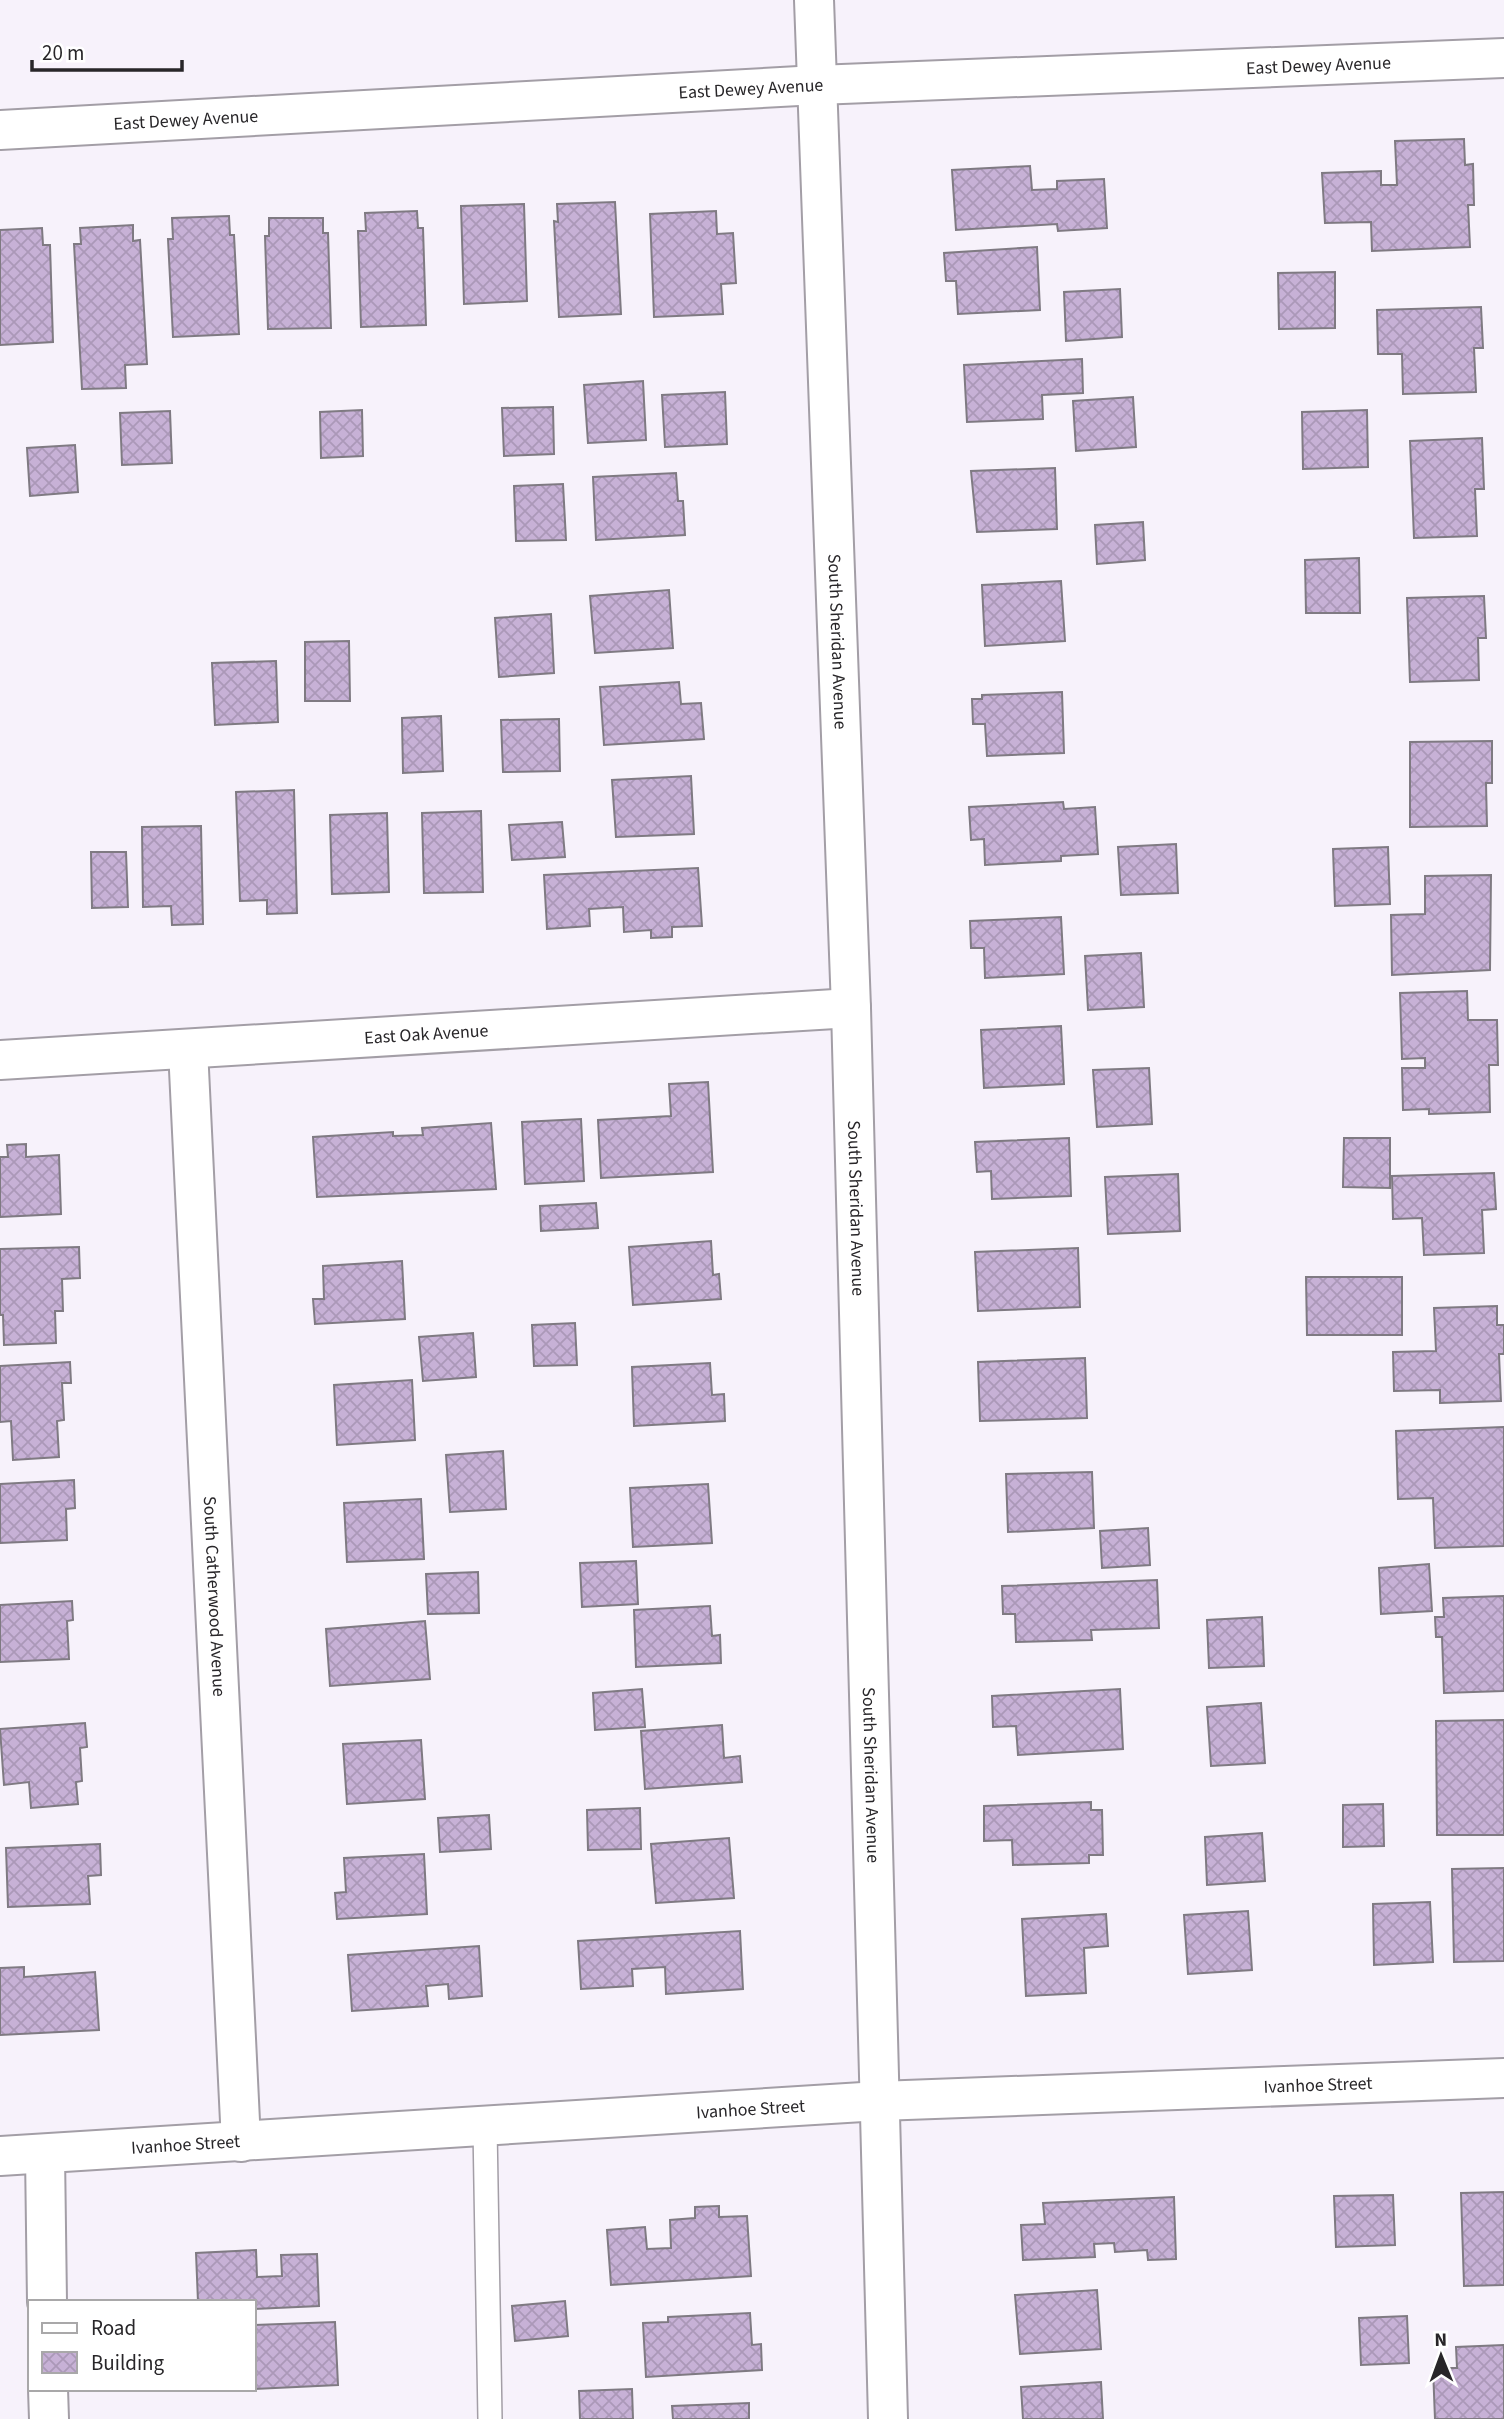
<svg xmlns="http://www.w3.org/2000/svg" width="1504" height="2419" font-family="'Source Sans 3',sans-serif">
  <defs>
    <pattern id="building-cross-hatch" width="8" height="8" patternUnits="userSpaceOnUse" patternTransform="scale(1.75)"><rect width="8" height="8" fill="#c7b1d6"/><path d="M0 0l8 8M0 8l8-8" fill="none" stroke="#ab98b8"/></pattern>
  </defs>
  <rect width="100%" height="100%" fill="#f7f2fb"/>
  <g fill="url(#building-cross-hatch)" stroke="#7f7a82" stroke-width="2">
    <polygon points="1464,139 1465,165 1473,164 1474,205 1468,205 1470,247 1372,251 1371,222 1325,223 1322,173 1381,171 1381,185 1397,185 1395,141"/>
    <polygon points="1030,166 1032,190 1057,189 1057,181 1104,179 1107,228 1058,231 1057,224 956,230 952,170"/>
    <polygon points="615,202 621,314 559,317 554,221 558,222 557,204"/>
    <polygon points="524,204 527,301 464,304 461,206"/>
    <polygon points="417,211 418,228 423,228 426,325 361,327 358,231 366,231 365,213"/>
    <polygon points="716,211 717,234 733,233 736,283 721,284 723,314 654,317 650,214"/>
    <polygon points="229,216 230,235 234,235 239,334 173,337 168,239 173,239 172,218"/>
    <polygon points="269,218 323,218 323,233 328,233 331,328 268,329 265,236 269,236"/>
    <polygon points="133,225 133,241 140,240 147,364 125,365 126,388 82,389 74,244 81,244 80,228"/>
    <polygon points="42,228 43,245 50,245 53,342 0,345 0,230"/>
    <polygon points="1037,247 1040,310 958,314 956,281 946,281 944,253"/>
    <polygon points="1335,272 1335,328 1279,329 1278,273"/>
    <polygon points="1120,289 1122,337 1066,341 1064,292"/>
    <polygon points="1481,307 1483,348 1474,348 1476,392 1403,394 1402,354 1378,354 1377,310"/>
    <polygon points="1082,359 1083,393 1042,395 1043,419 967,422 964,365"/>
    <polygon points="643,381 646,440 588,443 584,385"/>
    <polygon points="725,392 727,444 665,447 662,395"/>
    <polygon points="1133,397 1136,447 1076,451 1073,401"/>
    <polygon points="553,407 554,454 504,456 502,408"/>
    <polygon points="362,410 363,456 321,458 320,412"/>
    <polygon points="1367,410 1368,467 1303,469 1302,412"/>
    <polygon points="170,411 172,463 122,465 120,413"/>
    <polygon points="1482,438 1484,489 1475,489 1477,536 1414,538 1410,441"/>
    <polygon points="75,445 78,492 30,496 27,448"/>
    <polygon points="1055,468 1057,529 977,532 971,471"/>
    <polygon points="676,473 678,501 683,501 685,535 596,540 593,477"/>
    <polygon points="563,484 566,540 516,541 514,486"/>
    <polygon points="1143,522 1145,560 1097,564 1095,525"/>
    <polygon points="1359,558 1360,613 1306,613 1305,560"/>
    <polygon points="1061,581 1065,641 985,646 982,585"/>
    <polygon points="669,590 673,648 595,653 590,596"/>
    <polygon points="1484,596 1486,638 1478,638 1479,680 1410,682 1407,598"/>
    <polygon points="551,614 554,673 499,677 495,618"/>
    <polygon points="349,641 350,701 305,701 305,642"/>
    <polygon points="276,661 278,722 215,725 212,663"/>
    <polygon points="679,682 681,704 701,703 704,739 604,745 600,687"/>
    <polygon points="1062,692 1064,753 987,756 985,724 973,724 972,699 982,699 982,695"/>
    <polygon points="441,716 443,771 403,773 402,718"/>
    <polygon points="559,719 560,771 503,772 501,720"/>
    <polygon points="1492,741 1492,783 1486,783 1487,826 1410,827 1410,742"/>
    <polygon points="691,776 694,834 616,837 612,780"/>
    <polygon points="294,790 297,913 267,914 267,900 240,901 236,792"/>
    <polygon points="1063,802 1064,809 1095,807 1098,854 1061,856 1061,861 985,865 984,839 971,840 969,807"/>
    <polygon points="481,811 483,892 424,893 422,813"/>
    <polygon points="387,813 389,892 332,894 330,815"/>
    <polygon points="562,822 565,857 512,860 509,825"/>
    <polygon points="201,826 203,924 172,925 171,906 143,907 142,827"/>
    <polygon points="1176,844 1178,893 1121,895 1118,847"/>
    <polygon points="1388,847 1390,904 1335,906 1333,849"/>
    <polygon points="91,852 126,852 128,907 92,908"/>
    <polygon points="698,868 702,926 672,927 672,937 651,938 651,930 624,932 623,907 589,909 590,926 547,929 544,875"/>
    <polygon points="1491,875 1490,970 1392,975 1391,915 1425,914 1425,876"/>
    <polygon points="1061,917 1064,974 985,978 984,948 971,948 970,921"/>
    <polygon points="1141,953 1144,1007 1088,1010 1085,956"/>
    <polygon points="1467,991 1468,1020 1497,1020 1498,1065 1489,1065 1490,1112 1429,1114 1429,1109 1403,1110 1402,1068 1425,1068 1425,1058 1402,1059 1400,993"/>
    <polygon points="1061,1026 1064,1084 984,1088 981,1030"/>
    <polygon points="1149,1068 1152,1124 1097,1127 1093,1070"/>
    <polygon points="708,1082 713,1172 601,1178 598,1120 671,1116 669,1084"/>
    <polygon points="581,1119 584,1181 525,1184 522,1122"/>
    <polygon points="491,1123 496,1189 317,1197 313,1137 393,1132 393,1136 423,1135 422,1128"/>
    <polygon points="1069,1138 1071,1196 992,1199 991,1171 977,1172 975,1142"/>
    <polygon points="1344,1138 1390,1138 1390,1188 1343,1187"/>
    <polygon points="26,1144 26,1157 59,1155 61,1214 0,1217 0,1157 8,1157 7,1145"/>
    <polygon points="1494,1173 1496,1209 1482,1210 1484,1253 1424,1255 1422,1218 1393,1219 1392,1176"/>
    <polygon points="1178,1174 1180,1231 1108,1234 1105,1177"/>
    <polygon points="596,1203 598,1228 541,1231 540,1206"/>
    <polygon points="711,1241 713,1275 719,1274 721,1299 633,1305 629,1247"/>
    <polygon points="79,1247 80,1278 62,1279 63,1311 55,1311 56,1343 4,1345 3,1315 0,1315 0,1249"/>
    <polygon points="1078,1248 1080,1307 978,1311 975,1252"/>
    <polygon points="402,1261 405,1319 315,1324 313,1299 324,1299 323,1266"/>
    <polygon points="1306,1277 1402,1277 1402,1335 1307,1335"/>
    <polygon points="1497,1306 1497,1325 1504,1325 1504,1354 1499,1354 1501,1401 1440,1403 1440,1390 1394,1391 1393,1352 1436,1351 1434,1308"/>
    <polygon points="575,1323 577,1365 534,1366 532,1325"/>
    <polygon points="473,1333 476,1377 423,1381 419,1337"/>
    <polygon points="1085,1358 1087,1418 980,1421 978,1362"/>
    <polygon points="70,1362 71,1383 62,1383 64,1420 57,1421 59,1457 13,1460 11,1421 0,1422 0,1366"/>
    <polygon points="710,1363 712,1395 724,1394 725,1421 634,1426 632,1367"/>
    <polygon points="412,1380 415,1440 337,1445 334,1385"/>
    <polygon points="1504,1427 1504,1546 1435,1548 1433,1498 1398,1499 1396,1431"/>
    <polygon points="503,1451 506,1509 450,1512 446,1455"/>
    <polygon points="1092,1472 1094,1528 1008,1532 1006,1474"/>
    <polygon points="74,1480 75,1508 66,1509 67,1540 0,1543 0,1484"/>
    <polygon points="708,1484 712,1543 633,1547 630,1488"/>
    <polygon points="421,1499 424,1559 347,1562 344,1503"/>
    <polygon points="1148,1528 1150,1565 1102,1568 1100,1531"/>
    <polygon points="636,1561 638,1604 582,1607 580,1563"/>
    <polygon points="1429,1564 1432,1611 1381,1614 1379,1568"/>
    <polygon points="478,1572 479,1613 428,1614 426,1574"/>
    <polygon points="1157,1580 1159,1628 1091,1630 1092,1640 1016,1642 1015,1614 1003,1614 1002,1586"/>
    <polygon points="1504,1596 1504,1691 1444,1693 1442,1637 1436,1637 1435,1617 1444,1617 1443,1598"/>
    <polygon points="72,1601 73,1620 67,1621 69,1659 0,1662 0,1605"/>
    <polygon points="710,1606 712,1636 720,1635 721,1663 636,1667 634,1610"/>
    <polygon points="1262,1617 1264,1666 1209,1668 1207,1620"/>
    <polygon points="425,1621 430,1679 330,1686 326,1629"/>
    <polygon points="642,1689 645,1727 595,1730 593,1693"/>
    <polygon points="1120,1689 1123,1749 1018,1755 1016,1726 993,1727 992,1696"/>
    <polygon points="1261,1703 1265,1763 1211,1766 1207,1707"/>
    <polygon points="1504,1720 1504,1835 1437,1835 1436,1721"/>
    <polygon points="85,1723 87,1747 80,1748 82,1781 76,1782 78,1804 31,1808 29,1782 4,1785 0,1729"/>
    <polygon points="722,1725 724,1758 740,1756 742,1782 645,1789 641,1731"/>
    <polygon points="421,1740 425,1799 347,1804 343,1744"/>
    <polygon points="1091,1802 1091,1810 1102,1810 1103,1855 1089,1855 1089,1863 1013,1865 1012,1840 984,1841 984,1806"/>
    <polygon points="1383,1804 1384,1846 1343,1847 1343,1805"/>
    <polygon points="640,1808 641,1849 588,1850 587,1810"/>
    <polygon points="489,1815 491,1849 440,1852 438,1818"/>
    <polygon points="1262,1833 1265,1881 1207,1885 1205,1837"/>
    <polygon points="729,1838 734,1898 656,1903 651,1844"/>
    <polygon points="100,1844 101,1875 88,1876 90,1904 8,1907 6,1848"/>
    <polygon points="424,1854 427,1914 337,1919 335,1893 346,1892 344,1858"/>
    <polygon points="1504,1868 1504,1961 1454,1962 1452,1869"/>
    <polygon points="1430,1902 1433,1962 1374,1965 1373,1904"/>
    <polygon points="1248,1911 1252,1970 1188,1974 1184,1915"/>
    <polygon points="1106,1914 1108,1946 1084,1948 1086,1993 1026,1996 1022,1919"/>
    <polygon points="740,1931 743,1989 666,1994 665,1967 632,1969 633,1986 581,1989 578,1941"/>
    <polygon points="479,1946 482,1996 449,1999 448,1984 426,1986 428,2006 352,2011 348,1955"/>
    <polygon points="24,1967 24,1977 95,1972 99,2030 0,2035 0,1968"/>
    <polygon points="1504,2192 1504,2285 1464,2286 1461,2193"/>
    <polygon points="1393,2195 1395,2245 1336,2247 1334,2196"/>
    <polygon points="1174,2197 1176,2259 1148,2260 1147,2250 1115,2252 1114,2243 1094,2244 1095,2257 1023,2260 1021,2225 1045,2224 1043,2203"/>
    <polygon points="719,2206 719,2217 747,2216 751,2276 611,2285 607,2230 645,2227 647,2249 671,2248 670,2220 695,2218 695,2207"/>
    <polygon points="256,2250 257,2277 282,2276 281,2255 317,2254 319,2306 254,2309 254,2302 198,2302 196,2253"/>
    <polygon points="1097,2290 1101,2349 1020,2354 1015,2295"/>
    <polygon points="565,2301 568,2336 515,2341 512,2306"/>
    <polygon points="750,2313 752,2345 761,2344 762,2370 646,2377 643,2323 668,2322 668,2317"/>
    <polygon points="1407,2316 1409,2363 1361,2365 1359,2318"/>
    <polygon points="335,2322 338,2385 254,2389 254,2325"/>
    <polygon points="1504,2345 1504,2419 1435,2419 1433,2368 1457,2368 1456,2347"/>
    <polygon points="1101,2382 1103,2419 1023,2419 1021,2387"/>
    <polygon points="632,2389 633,2419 580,2419 579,2391"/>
    <polygon points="749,2403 749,2419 673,2419 672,2406"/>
  </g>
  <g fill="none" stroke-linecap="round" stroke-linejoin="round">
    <defs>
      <polyline id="service" points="485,2127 490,2419"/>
      <g id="minor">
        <path id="s1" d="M814 0 851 1008 888 2419"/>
        <path id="s2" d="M0 130 817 85 1504 58"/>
        <path id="s3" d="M188 1049 241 2142"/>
        <path id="s4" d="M0 1060 851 1008"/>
        <polyline points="45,2154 47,2302"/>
        <path id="s5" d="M0 2156 879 2101 1504 2078"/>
        <polyline points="48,2389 49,2419"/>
      </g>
    </defs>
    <use href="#service" stroke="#a39ea6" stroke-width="26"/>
    <use href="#minor" stroke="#a39ea6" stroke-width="42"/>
    <use href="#service" stroke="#fff" stroke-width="23"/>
    <use href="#minor" stroke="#fff" stroke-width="38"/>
  </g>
  <g text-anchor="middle" stroke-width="6" stroke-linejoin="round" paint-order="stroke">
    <g font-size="18" fill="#282629" stroke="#fff">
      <text dy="6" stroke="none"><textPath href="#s2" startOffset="1320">East Dewey Avenue</textPath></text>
      <text dy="6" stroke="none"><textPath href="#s2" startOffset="752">East Dewey Avenue</textPath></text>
      <text dy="6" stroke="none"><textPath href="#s2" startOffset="186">East Dewey Avenue</textPath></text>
      <text dy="6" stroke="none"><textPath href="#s1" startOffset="642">South Sheridan Avenue</textPath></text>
      <text dy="6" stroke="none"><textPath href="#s4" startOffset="427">East Oak Avenue</textPath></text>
      <text dy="6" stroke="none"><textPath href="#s1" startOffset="1209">South Sheridan Avenue</textPath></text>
      <text dy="6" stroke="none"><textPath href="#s3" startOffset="548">South Catherwood Avenue</textPath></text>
      <text dy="6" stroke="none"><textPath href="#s1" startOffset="1776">South Sheridan Avenue</textPath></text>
      <text dy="6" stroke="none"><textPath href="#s5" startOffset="1320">Ivanhoe Street</textPath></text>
      <text dy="6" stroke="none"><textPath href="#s5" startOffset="752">Ivanhoe Street</textPath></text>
      <text dy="6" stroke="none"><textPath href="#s5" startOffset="186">Ivanhoe Street</textPath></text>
    </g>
  </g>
  <rect x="28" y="2300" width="228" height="91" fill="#ffffff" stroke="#a9a8a9" stroke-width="2"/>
  <rect x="42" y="2323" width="35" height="10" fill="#ffffff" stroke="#a9a8a9" stroke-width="2"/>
  <text x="91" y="2335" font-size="21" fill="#282629">Road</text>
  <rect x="42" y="2352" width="35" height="21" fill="url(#building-cross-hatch)" stroke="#a9a8a9" stroke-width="2"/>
  <text x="91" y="2370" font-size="21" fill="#282629">Building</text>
  <g transform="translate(1441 2356) rotate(359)" stroke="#ffffff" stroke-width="5" paint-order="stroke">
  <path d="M0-5L12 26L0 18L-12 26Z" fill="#282629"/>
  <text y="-10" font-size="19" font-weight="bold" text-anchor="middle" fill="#282629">N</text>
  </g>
  <path d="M32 60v10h150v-10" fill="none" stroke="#282629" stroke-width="3.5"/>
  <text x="42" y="60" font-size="21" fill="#282629" stroke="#ffffff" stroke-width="5" paint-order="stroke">20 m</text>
</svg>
